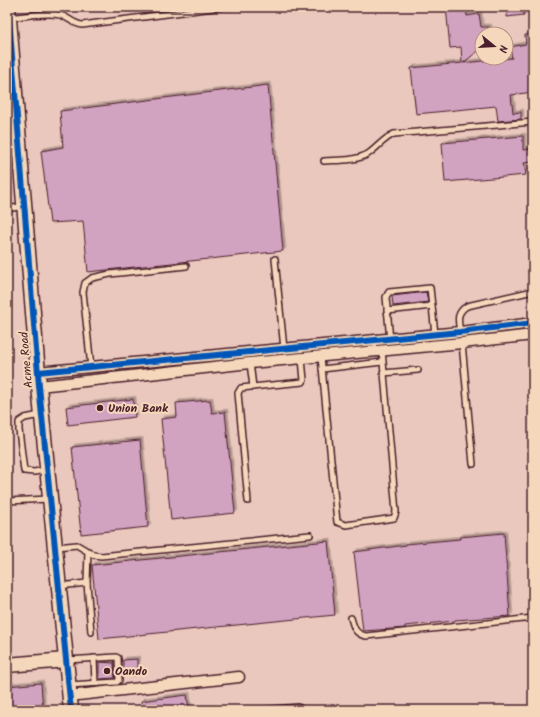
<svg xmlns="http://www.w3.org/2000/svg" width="540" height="717" font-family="Kalam,sans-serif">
  <defs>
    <filter id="shadow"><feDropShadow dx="2.5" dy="-2.5" stdDeviation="0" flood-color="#0004"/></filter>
  </defs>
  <rect width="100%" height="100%" fill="#eac8bd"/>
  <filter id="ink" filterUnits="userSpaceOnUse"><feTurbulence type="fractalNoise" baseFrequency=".025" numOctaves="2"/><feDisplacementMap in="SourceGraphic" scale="8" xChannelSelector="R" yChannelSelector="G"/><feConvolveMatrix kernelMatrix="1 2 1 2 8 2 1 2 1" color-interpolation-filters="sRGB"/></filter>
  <g filter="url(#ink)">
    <g fill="#d2a2c1" stroke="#4a1f2b" filter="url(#shadow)">
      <polygon points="446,7 466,7 467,16 479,14 481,27 489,27 489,34 482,34 482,48 463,63 512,58 510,47 526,44 525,35 533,34 533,46 529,46 533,92 511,95 513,113 521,112 521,119 498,121 496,106 416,114 411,68 462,63 461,47 450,48"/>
      <polygon points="524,9 524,15 507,17 507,10"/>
      <polygon points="268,85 283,251 88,272 83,221 50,223 41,151 63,147 60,111"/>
      <polygon points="523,136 523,150 533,149 533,162 524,163 526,175 445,182 442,143"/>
      <polygon points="426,292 428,302 393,306 392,296"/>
      <polygon points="133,399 135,417 68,425 66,407"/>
      <polygon points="210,400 212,413 225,412 235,513 171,520 161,419 177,417 176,403"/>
      <polygon points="140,440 148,527 81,534 72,447"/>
      <polygon points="504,533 510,616 455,620 455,621 405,626 405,628 363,631 354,552 406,545 406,544 460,539 460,537"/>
      <polygon points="328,541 335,615 99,639 92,565"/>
      <polygon points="137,659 137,675 123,676 123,660"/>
      <polygon points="99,662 114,663 115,678 99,679"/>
      <polygon points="41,683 43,710 7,710 7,686"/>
      <polygon points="187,695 189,710 142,710 141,701"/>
    </g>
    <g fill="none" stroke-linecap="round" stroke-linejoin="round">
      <defs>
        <g id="lane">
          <path d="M10 18C21 16 49 12 60 15 68 17 73 24 82 25L221 7"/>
          <path d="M324 161C338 160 356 161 368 154 377 148 384 138 394 134L533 122"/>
          <polyline points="7,209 24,206"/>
          <polyline points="275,259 284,349"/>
          <polyline points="387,311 432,306"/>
          <path d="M460 332C458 320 456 313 467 306L533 291"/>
          <polyline points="390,340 386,297 389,292 430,288 435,334"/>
          <polyline points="462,343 473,464"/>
          <polyline points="321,357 337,522 346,525 394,518 396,512 382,350"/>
          <polyline points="250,363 253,387"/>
          <polyline points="91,367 83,292 85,283 92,278 110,274 186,266"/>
          <polyline points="322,369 382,362"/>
          <polyline points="383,373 418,370"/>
          <polyline points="40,415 25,418 19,422 19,430 24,471 34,472 46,470"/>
          <polyline points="7,501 49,499"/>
          <polyline points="248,501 238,393 241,388 303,382 304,380 302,359"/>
          <polyline points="56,547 77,545 94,555 101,556 310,535"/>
          <polyline points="88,551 87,583 91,632"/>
          <polyline points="59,586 87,583"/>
          <path d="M351 618C354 628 355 634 366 636L533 618"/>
          <polyline points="94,658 95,683"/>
          <polyline points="67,660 116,657 118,658 119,680 117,682 69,685"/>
          <polyline points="263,710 298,707 304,710"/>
        </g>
        <g id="street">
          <polyline points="38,372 460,332 533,323"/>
          <polyline points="39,386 250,363 462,343 533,335"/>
          <polyline points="69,696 239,677"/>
        </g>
        <g id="secondary">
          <polyline points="8,7 39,386 71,710"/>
          <polyline points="7,665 66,660"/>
        </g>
      </defs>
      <use href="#lane" stroke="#4a1f2b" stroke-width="8"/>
      <use href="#street" stroke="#4a1f2b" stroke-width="13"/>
      <use href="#secondary" stroke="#4a1f2b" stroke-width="17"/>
      <use href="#lane" stroke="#f5d8bb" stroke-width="5"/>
      <use href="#street" stroke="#f5d8bb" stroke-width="10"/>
      <use href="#secondary" stroke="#f5d8bb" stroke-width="14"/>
      <defs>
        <g id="cycleway">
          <polyline points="8,7 39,386 71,710"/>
          <polyline points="38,372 460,332 533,323"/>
        </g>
      </defs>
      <use href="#cycleway" stroke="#f5d8bb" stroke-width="8"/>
      <use href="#cycleway" stroke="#0057b8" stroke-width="6"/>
    </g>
  </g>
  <g fill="#4a1f2b" stroke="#f5d8bb" stroke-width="1.5">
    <circle cx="100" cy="408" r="4"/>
    <circle cx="107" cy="671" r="4"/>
  </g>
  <g text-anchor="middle" stroke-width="4" stroke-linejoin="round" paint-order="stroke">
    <g font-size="12" fill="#4a1f2b" stroke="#f5d8bb">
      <text transform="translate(26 360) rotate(-95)" y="4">Acme Road</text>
    </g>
    <g font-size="12" font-weight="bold" fill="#4a1f2b" stroke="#f5d8bb" text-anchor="start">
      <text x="108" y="412">Union Bank</text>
      <text x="115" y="675">Oando</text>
    </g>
  </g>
  <rect width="540" height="717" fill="none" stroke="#f5d8bb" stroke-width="24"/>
  <rect x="12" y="12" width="516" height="693" fill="none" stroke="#4a1f2b" stroke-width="1.5" filter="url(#ink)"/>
  <g transform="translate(494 46) rotate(108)"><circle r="19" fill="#f5d8bb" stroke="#b18e81"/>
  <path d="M0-3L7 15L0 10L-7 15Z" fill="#4a1f2b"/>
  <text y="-6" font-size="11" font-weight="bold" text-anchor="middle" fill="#4a1f2b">N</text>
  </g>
</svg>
